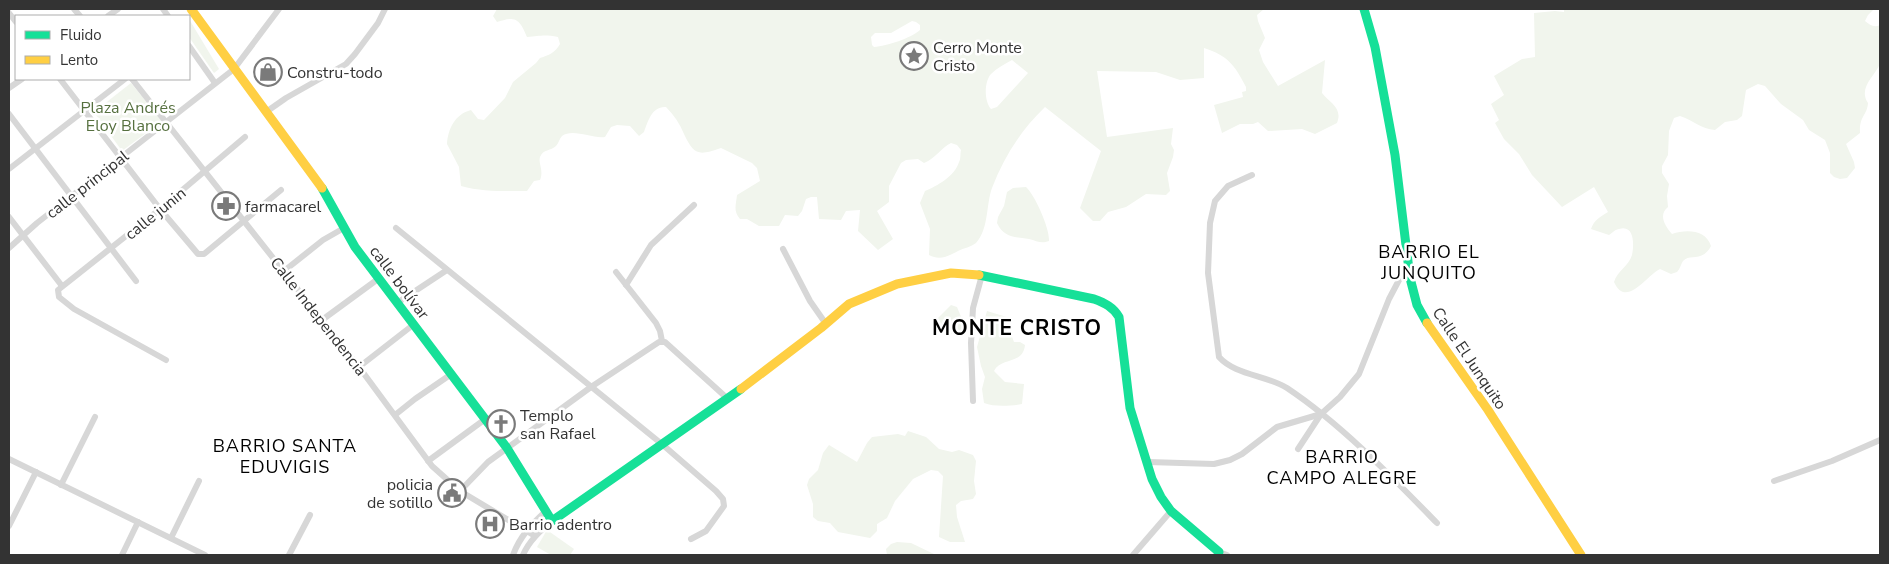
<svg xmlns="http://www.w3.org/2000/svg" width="1889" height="564" font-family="'Nunito Sans',sans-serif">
  <rect width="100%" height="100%" fill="#fff"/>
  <g fill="#f1f5ed" fill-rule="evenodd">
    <path d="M497 9H1264L1257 15 1258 21 1265 38 1259 50 1263 62 1278 86 1325 60 1322 93C1330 103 1343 108 1337 123L1315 134 1302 129 1268 131 1258 122 1253 124H1240L1222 133 1214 105 1243 97 1242 92 1246 91V87C1234 64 1228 56 1204 48V78L1180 80 1156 72 1097 71 1107 137 1173 128 1171 144 1174 150 1173 157 1167 173 1170 191 1166 195 1146 194 1126 207 1108 212 1100 221H1093L1080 208 1101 151 1045 107C1021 130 1004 157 992 188 986 204 989 229 976 243 971 247 964 248 958 251 948 256 940 261 929 255L930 229 920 203 925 191C937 186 955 176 959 162 961 159 960 154 961 150L957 145 951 143C941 148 936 158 924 163L918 159 906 160 901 163 889 186V202L877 211 893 239 878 250 858 231 860 210 846 211 841 220 819 219 817 197H811L806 199 802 211 798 216 785 215 779 226H759L747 219H740C733 211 736 205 737 195L760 181 757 168 752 163 721 148C698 156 694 155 684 134 680 124 674 115 666 107 652 106 648 121 644 132L639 136 630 126 617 125 611 127 605 137C592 139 573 128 562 136 559 139 559 143 556 146 551 151 543 149 540 157 538 164 544 170 540 180L534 181 527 191C504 191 482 192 461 186L459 167 447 144C448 129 455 114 471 110L478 119 484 120 505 98 513 82 536 63 540 58C549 55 555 53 560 44L558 37C544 34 540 36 527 37 524 30 520 18 510 19 506 19 501 21 497 22L493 16ZM912 21 916 22 920 25V30C911 38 887 46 874 47L872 45 871 37 875 33H891ZM1012 60 1028 73 997 107 991 109C984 101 984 82 991 74 997 68 1005 64 1012 60Z"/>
    <path d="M1564 9H1874L1868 15 1865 21C1870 25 1874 28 1880 25V64C1874 77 1858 88 1868 103 1867 116 1859 116 1860 133L1846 144 1854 162 1855 168 1847 178 1840 179 1834 177 1830 173V153L1825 140 1809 130 1803 120 1781 104 1765 86 1758 84 1746 90 1742 116 1737 120 1725 122 1715 130C1701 129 1693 120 1680 116L1674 118 1669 131 1668 155 1662 166V173L1669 184 1667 196 1668 207C1658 215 1665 226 1672 234 1687 229 1706 230 1711 246 1702 263 1690 253 1683 261 1681 264 1680 269 1677 272L1671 274 1660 269C1647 275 1626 309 1614 282 1617 271 1629 266 1632 255 1634 246 1635 224 1619 229 1616 229 1612 233 1609 235L1591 229C1594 220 1600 217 1608 212L1594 187 1562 207 1532 175 1519 154 1504 139 1495 123 1499 120 1491 104 1504 95 1494 76 1522 59 1535 57 1534 13 1555 11 1564 12Z"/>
    <polygon points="189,19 219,69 214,73 189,37"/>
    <polygon points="131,83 162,121 122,151 94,112"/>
    <path d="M1026 187C1035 195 1050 229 1049 241 1041 244 1037 241 1029 239 1015 237 1004 238 997 223L998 217 1004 206 1007 192 1013 188Z"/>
    <path d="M951 305 957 307 964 324 962 330C953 334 948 336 938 332L934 322Z"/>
    <path d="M987 311 1010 318 1009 329 1014 342H1020L1025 345C1023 365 1001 357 994 371L1005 382 1024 384 1022 404C1011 406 994 407 984 403L982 389 985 377 981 366 977 347Z"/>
    <polygon points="908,431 926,437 939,449 952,452 959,450 973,455 976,461 974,481 976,494 973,499 961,501 956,505 957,517 965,542 950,542 939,537 943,476 938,471 931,470 913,479 895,501 887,518 877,524 877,531 870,538 838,532 830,523 818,521 813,517 813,504 807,485 809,479 818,470 823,453 829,445 857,462 867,443 872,437 898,434 905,436"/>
    <polygon points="547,530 574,549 570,555 551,555 537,547"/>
    <polygon points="897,542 911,543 936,555 887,555 886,549 891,544"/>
  </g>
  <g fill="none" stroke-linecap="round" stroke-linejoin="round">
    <g stroke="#d7d7d7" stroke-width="6">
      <polyline points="74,9 80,16"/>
      <polyline points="163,9 168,16"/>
      <polyline points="9,13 16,22"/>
      <polyline points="108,16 118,9"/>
      <polyline points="189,46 215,83"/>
      <polyline points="60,79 160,209 198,254 204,254 281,190"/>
      <polyline points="132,79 359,367 432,466 460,491 535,536"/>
      <polyline points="9,88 22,79"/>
      <polyline points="266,112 286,98 346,64 355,54 378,23 385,9"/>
      <polyline points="9,114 136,281"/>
      <polyline points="9,169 125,79"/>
      <path d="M1252 175 1228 186 1215 201 1210 223 1208 273 1219 357C1235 375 1266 375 1287 388 1341 424 1392 477 1437 523"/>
      <polyline points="9,217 62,286"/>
      <polyline points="396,228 663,445 716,491 723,499 724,506 706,531 691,539"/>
      <polyline points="9,248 37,223 234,69 279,9"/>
      <polyline points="783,249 810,301 826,324"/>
      <polyline points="284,271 323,240 344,228"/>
      <polyline points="616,272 656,323 660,331 662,341"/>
      <polyline points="626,285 651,245 694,205"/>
      <polyline points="397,303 447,270"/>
      <polyline points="322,320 378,279"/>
      <polyline points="166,360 74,309 59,297 58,290 160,209 245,137"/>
      <polyline points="359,367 413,325"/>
      <polyline points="973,401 971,343 973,308 982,275"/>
      <polyline points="395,415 415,399 450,375"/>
      <polyline points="1298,449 1321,414"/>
      <polyline points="9,459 205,555"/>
      <polyline points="428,461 484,420"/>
      <polyline points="1148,462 1214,464 1230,460 1242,454 1277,427 1321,414 1340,397 1359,374 1389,299 1408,263"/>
      <polyline points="1774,481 1832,461 1880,440"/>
      <polyline points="61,485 95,417"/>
      <polyline points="460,491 488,462 591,387 659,342 665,342 728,399"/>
      <polyline points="9,526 36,472"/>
      <polyline points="171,538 199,481"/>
      <polyline points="122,555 138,522"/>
      <polyline points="289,555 310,515"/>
      <path d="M513 555C520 536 532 524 546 511"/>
      <path d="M523 555C529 541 540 531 552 521"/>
      <polyline points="1133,555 1171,511"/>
      <polyline points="1216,555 1219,552 1227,555"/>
    </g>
    <g stroke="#16e098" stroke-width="9">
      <polyline points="1364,9 1375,47 1395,155 1410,278 1417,305 1427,323"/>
      <polyline points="322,188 355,247 507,448 552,521 741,389"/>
      <path d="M979 275 1094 299C1105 303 1113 307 1119 317L1130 408 1152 479 1161 497 1171 511 1219 552"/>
    </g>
    <g stroke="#ffcf43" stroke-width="9">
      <polyline points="191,9 322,188"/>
      <polyline points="1427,323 1488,410 1581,555"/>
      <polyline points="741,389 821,328 849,304 897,284 951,273 979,275"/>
    </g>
  </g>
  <defs>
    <symbol id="sight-ring" viewBox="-11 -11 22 22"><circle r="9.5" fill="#fff" stroke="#7a7a7a" stroke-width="1.5"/><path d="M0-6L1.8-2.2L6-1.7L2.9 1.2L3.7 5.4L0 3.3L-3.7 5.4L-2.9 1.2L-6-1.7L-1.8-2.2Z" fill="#7a7a7a"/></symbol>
    <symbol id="shop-ring" viewBox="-11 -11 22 22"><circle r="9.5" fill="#fff" stroke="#7a7a7a" stroke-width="1.5"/><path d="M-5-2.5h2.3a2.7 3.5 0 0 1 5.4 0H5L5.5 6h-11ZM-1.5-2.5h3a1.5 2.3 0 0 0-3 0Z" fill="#7a7a7a"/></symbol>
    <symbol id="pharmacy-ring" viewBox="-11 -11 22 22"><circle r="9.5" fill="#fff" stroke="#7a7a7a" stroke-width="1.5"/><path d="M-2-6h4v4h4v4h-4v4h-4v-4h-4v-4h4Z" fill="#7a7a7a"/></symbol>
    <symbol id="church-ring" viewBox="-11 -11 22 22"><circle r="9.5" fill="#fff" stroke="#7a7a7a" stroke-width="1.5"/><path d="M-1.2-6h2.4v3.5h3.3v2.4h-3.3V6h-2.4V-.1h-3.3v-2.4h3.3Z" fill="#7a7a7a"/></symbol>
    <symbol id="civic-ring" viewBox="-11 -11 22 22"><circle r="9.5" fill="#fff" stroke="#7a7a7a" stroke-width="1.5"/><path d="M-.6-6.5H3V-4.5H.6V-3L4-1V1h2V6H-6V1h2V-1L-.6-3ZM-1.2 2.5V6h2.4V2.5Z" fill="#7a7a7a"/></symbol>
    <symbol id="hospital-ring" viewBox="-11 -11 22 22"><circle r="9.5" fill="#fff" stroke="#7a7a7a" stroke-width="1.5"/><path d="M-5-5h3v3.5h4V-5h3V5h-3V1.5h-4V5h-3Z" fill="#7a7a7a"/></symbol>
  </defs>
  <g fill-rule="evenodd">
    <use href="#sight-ring" x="898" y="40" width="32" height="32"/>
    <use href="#shop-ring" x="252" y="56" width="32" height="32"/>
    <use href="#pharmacy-ring" x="210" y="190" width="32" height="32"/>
    <use href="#church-ring" x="485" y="408" width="32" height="32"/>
    <use href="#civic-ring" x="436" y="477" width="32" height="32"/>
    <use href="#hospital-ring" x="474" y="508" width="32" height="32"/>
  </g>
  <g text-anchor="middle" stroke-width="5" stroke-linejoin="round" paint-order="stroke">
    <g font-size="16" fill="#333" stroke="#fff" text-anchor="start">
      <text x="933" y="53">Cerro Monte<tspan x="933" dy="18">Cristo</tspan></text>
      <text x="287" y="78">Constru-todo</text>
      <text x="245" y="212">farmacarel</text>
      <text x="520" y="421">Templo<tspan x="520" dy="18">san Rafael</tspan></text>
      <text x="433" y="490" text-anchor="end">policia<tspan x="433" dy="18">de sotillo</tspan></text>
      <text x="509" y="530">Barrio adentro</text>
    </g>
    <g font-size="16" fill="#56703f" stroke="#fff">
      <text x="128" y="113">Plaza Andrés<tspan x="128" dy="18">Eloy Blanco</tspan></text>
    </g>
    <g font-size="16" fill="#333" stroke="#fff">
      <text transform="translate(87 184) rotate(-38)" y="6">calle principal</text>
      <text transform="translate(155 213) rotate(-39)" y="6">calle junin</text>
      <text transform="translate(400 282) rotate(53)" y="6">calle bolívar</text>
      <text transform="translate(319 316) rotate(52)" y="6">Calle Independencia</text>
      <text transform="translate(1470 358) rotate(56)" y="6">Calle El Junquito</text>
    </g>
    <g font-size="18" letter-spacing="1" fill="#000" stroke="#fff">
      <text x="1429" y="258">BARRIO EL<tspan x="1429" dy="21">JUNQUITO</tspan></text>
      <text x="285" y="452">BARRIO SANTA<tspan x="285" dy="21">EDUVIGIS</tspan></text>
      <text x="1342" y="463">BARRIO<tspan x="1342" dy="21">CAMPO ALEGRE</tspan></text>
    </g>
    <g font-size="21" font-weight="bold" letter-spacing="1" fill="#000" stroke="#fff">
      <text x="1017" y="335">MONTE CRISTO</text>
    </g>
  </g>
  <rect width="1889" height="564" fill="none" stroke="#333333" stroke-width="20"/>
  <rect x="15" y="15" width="175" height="65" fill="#ffffff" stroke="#adadad"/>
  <rect x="25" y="31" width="25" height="8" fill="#16e098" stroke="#adadad"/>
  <text x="60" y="40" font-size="15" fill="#333333">Fluido</text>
  <rect x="25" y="56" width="25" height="8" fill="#ffcf43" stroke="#adadad"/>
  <text x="60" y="65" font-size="15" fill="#333333">Lento</text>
</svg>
